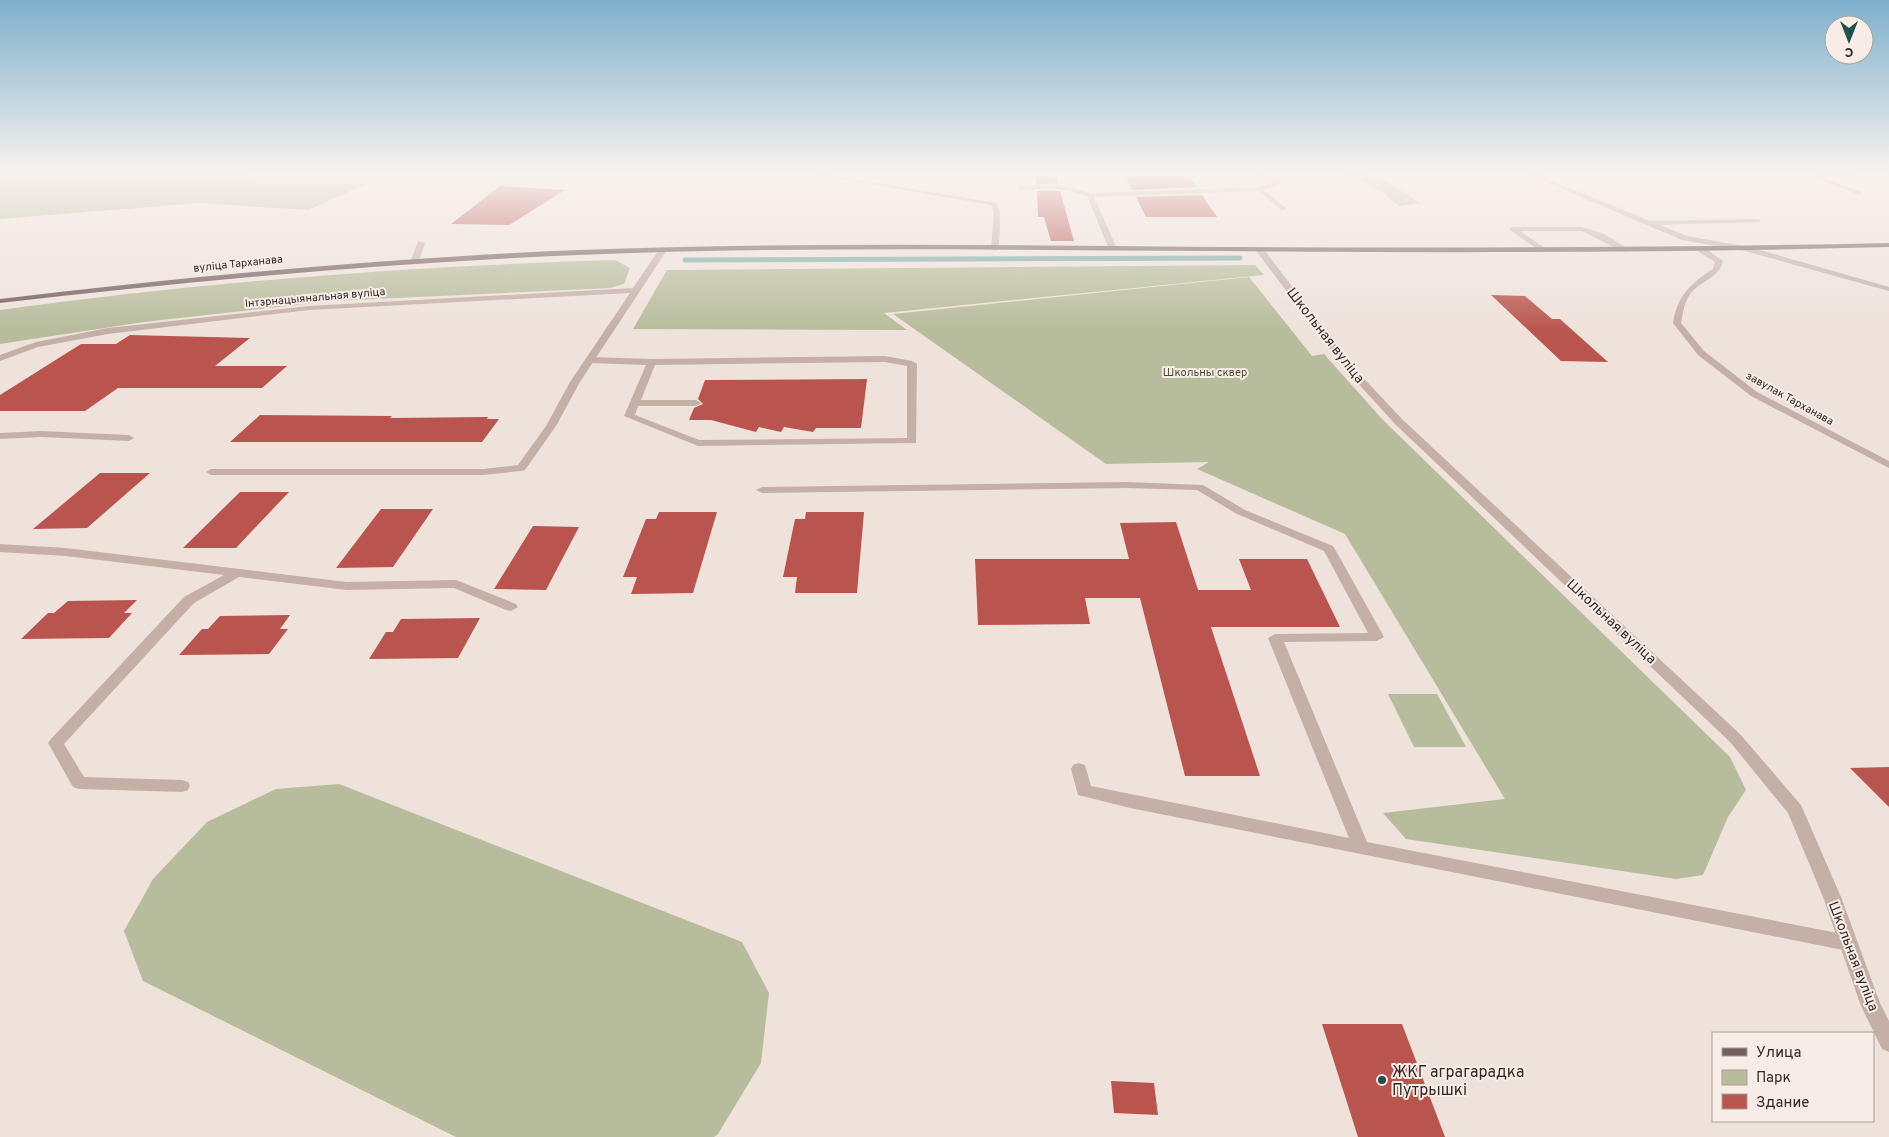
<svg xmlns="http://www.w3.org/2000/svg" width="1889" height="1137" font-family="Overpass,sans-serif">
  <rect width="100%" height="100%" fill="#efe2db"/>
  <g fill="#b7bc9c">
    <polygon points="0,172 240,172 246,178 260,184 366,184 308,210 199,203 0,219"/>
    <path d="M1345 172C1376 172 1395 187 1420 203L1399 206 1382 192Z"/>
    <path d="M615 260 630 268 624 284 610 288 332 301 144 322 0 344V310C204 282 409 266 615 260Z"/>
    <polygon points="1255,265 1264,275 884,313 907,330 633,329 667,270"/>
    <polygon points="1249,277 1312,356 1324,354 1383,420 1730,757 1746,790 1728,817 1703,875 1676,879 1406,839 1383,813 1505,799 1345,534 1197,469 1209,462 1106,464 893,314"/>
    <polygon points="1388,694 1437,694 1466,747 1414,747"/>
    <polygon points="339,784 742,942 769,993 761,1063 718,1134 714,1137 456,1137 143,981 124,931 153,879 207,822 276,789"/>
  </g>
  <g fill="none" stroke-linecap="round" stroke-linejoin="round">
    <polyline stroke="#7da9a3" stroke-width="5" points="685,260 1240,258"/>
  </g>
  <g fill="#b9554e">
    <polygon points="1035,176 1056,177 1058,183 1036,184"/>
    <polygon points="1126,177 1190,177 1197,187 1132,190"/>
    <polygon points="500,186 565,190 509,225 451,224"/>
    <polygon points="1037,191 1060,191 1074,241 1051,241 1044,217 1038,217"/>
    <polygon points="1202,195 1217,217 1146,217 1136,197"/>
    <polygon points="1491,295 1525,296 1552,319 1560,319 1608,362 1561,361"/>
    <polygon points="130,335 250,338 215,366 287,366 262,388 118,388 85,411 0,411 0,395 81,344 116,344"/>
    <polygon points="867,379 861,428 816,428 813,432 784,427 781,432 759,427 756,432 711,420 689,420 694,408 703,404 698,399 705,380"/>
    <polygon points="260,415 392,416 390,418 488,417 487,419 499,419 482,442 230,442"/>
    <polygon points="100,473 150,473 87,528 33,529"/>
    <polygon points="240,492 289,492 236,548 183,548"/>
    <polygon points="381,509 433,509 393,567 336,568"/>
    <polygon points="659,512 717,512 693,593 631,594 637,577 623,577 646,519 656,519"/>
    <polygon points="806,512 864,512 857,593 795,593 797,577 783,577 795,519 805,519"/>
    <polygon points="1176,522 1198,590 1251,590 1239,559 1307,559 1340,627 1211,627 1260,776 1185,776 1140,598 1085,598 1090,624 978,625 975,559 1129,559 1120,523"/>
    <polygon points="533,526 579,527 546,590 494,589"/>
    <polygon points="137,600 124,613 132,613 109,638 21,639 48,613 54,613 68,601"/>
    <polygon points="290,615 280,629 288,629 269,654 179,655 202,629 208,629 220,616"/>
    <polygon points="480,618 458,658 369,659 386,632 393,632 401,619"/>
    <polygon points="1889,767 1889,807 1850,768"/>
    <polygon points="1322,1024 1402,1024 1445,1137 1358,1137"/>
    <polygon points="1111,1081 1154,1083 1158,1115 1114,1113"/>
  </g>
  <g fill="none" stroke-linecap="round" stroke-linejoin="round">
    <g fill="#c5b0a8" fill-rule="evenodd">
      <polygon points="1250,172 1257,172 1280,182 1280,184 1264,190 1286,208 1286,210 1282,210 1258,191 1094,197 1117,249 1113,251 1109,249 1087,196 1063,189 1019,190 1016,188 1019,186 1063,185 1090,193 1258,187 1272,183"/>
      <polygon points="1853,172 1881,172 1821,177 1862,192 1860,195 1809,176"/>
      <polygon points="1758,219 1760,220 1760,222 1651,225 1648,223 1651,221"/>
      <polygon points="1512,227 1583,227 1604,234 1630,250 1623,252 1582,231 1520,231 1545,248 1546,250 1542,252 1510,230 1510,228"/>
      <polygon points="418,241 425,243 419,260 415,262 411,260"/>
      <path d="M885 356 912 361 917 364 916 443 698 446 624 416 646 365 590 363 585 360 590 357 652 359ZM885 362 907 366V438L699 440 635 415 638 406H696L701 403 696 400H641L655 365Z"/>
      <polygon points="41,431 129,435 134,438 129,441 41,437 0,439 0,433"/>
      <polygon points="1127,482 1203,485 1245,510 1333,546 1335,549 1384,637 1377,641 1284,642 1367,842 1848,935 1855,937 1857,943 1855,949 1848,951 1130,808 1078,795 1071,769 1073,765 1079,763 1085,765 1091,786 1349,838 1268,638 1275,634 1368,633 1324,551 1237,514 1197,490 1127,488 762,493 756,490 762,487"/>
      <polygon points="0,544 66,548 347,582 456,580 516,604 518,607 511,611 506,610 454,588 347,590 239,577 194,603 64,744 84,777 182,780 188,782 190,786 188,790 182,792 79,789 73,787 48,743 51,739 184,597 224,575 66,556 0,552"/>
    </g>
    <g fill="#c5b0a8" fill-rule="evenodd">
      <polygon points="800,172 812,172 996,203 1000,213 999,249 995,251 991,249 994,213 991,205"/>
      <polygon points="660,248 667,250 580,382 556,426 525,470 521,471 483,475 211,475 206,472 211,469 483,469 518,465 546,426 570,382 630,293 309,310 108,334 38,347 0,361 0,355 36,342 108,328 309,306 633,288"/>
      <polygon points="1257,248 1263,248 1352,366 1403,420 1740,734 1801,805 1841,897 1880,1003 1889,1021 1889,1052 1882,1049 1861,1006 1823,897 1788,813 1730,742 1395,424 1346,370 1257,252"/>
      <path d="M1699 248H1705L1723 261C1719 278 1702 280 1691 293 1684 302 1683 313 1681 323L1704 351 1757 392 1889 461V468L1751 396 1698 355 1673 323C1677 296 1691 283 1713 269L1715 262 1699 252Z"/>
    </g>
    <polygon fill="#c5b0a8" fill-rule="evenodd" points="1522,172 1530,172 1687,236 1749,247 1889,287 1889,291 1745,251 1682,240"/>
    <path fill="#745e5a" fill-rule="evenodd" d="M1889 243V247C1664 253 1439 253 1214 251 1002 250 790 246 578 255 384 263 192 281 0 303V299C192 276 384 258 578 250 790 242 1002 245 1214 247 1439 248 1664 248 1889 243Z"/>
  </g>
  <linearGradient id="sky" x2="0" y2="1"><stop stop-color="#7db0cc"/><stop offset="0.52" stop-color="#f8f2ef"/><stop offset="1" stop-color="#f8f2ef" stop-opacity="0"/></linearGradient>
  <rect width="1889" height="331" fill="url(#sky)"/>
  <circle fill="#21504b" stroke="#f7ede6" stroke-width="2" cx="1382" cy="1080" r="5"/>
  <g text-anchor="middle" stroke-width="4" stroke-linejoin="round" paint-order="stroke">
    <g font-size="11" fill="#332927" stroke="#f7ede6">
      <text transform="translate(238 263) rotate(-6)" y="4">вуліца Тарханава</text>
      <text transform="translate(315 297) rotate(-5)" y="4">Інтэрнацыянальная вуліца</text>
      <text transform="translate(1790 398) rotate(29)" y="4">завулак Тарханава</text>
    </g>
    <g font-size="11" fill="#484f2e" stroke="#f7ede6">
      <text x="1205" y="376">Школьны сквер</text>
    </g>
    <g font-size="14" fill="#332927" stroke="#f7ede6">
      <text transform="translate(1326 335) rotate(52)" y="5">Школьная вуліца</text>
      <text transform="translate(1612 621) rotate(43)" y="5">Школьная вуліца</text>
      <text transform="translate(1854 956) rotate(69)" y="5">Школьная вуліца</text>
    </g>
    <g font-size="16" fill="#332927" stroke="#f7ede6" text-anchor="start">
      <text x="1392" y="1077">ЖКГ аграгарадка<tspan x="1392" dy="18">Путрышкі</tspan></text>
    </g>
  </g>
  <rect x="1712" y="1032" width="162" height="90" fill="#f7ede6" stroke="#a99f9a"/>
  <rect x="1722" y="1048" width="25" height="8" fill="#745e5a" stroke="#a99f9a"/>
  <text x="1756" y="1057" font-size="15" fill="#332927">Улица</text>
  <rect x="1722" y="1070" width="25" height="15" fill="#b7bc9c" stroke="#a99f9a"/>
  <text x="1756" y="1082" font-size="15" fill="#332927">Парк</text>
  <rect x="1722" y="1094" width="25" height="15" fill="#b9554e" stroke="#a99f9a"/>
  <text x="1756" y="1107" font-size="15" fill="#332927">Здание</text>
  <g transform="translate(1849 40) rotate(180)"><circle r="24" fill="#f7ede6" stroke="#a99f9a"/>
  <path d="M0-4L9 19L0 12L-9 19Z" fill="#21504b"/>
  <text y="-8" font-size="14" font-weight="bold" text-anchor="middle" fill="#332927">С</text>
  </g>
</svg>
